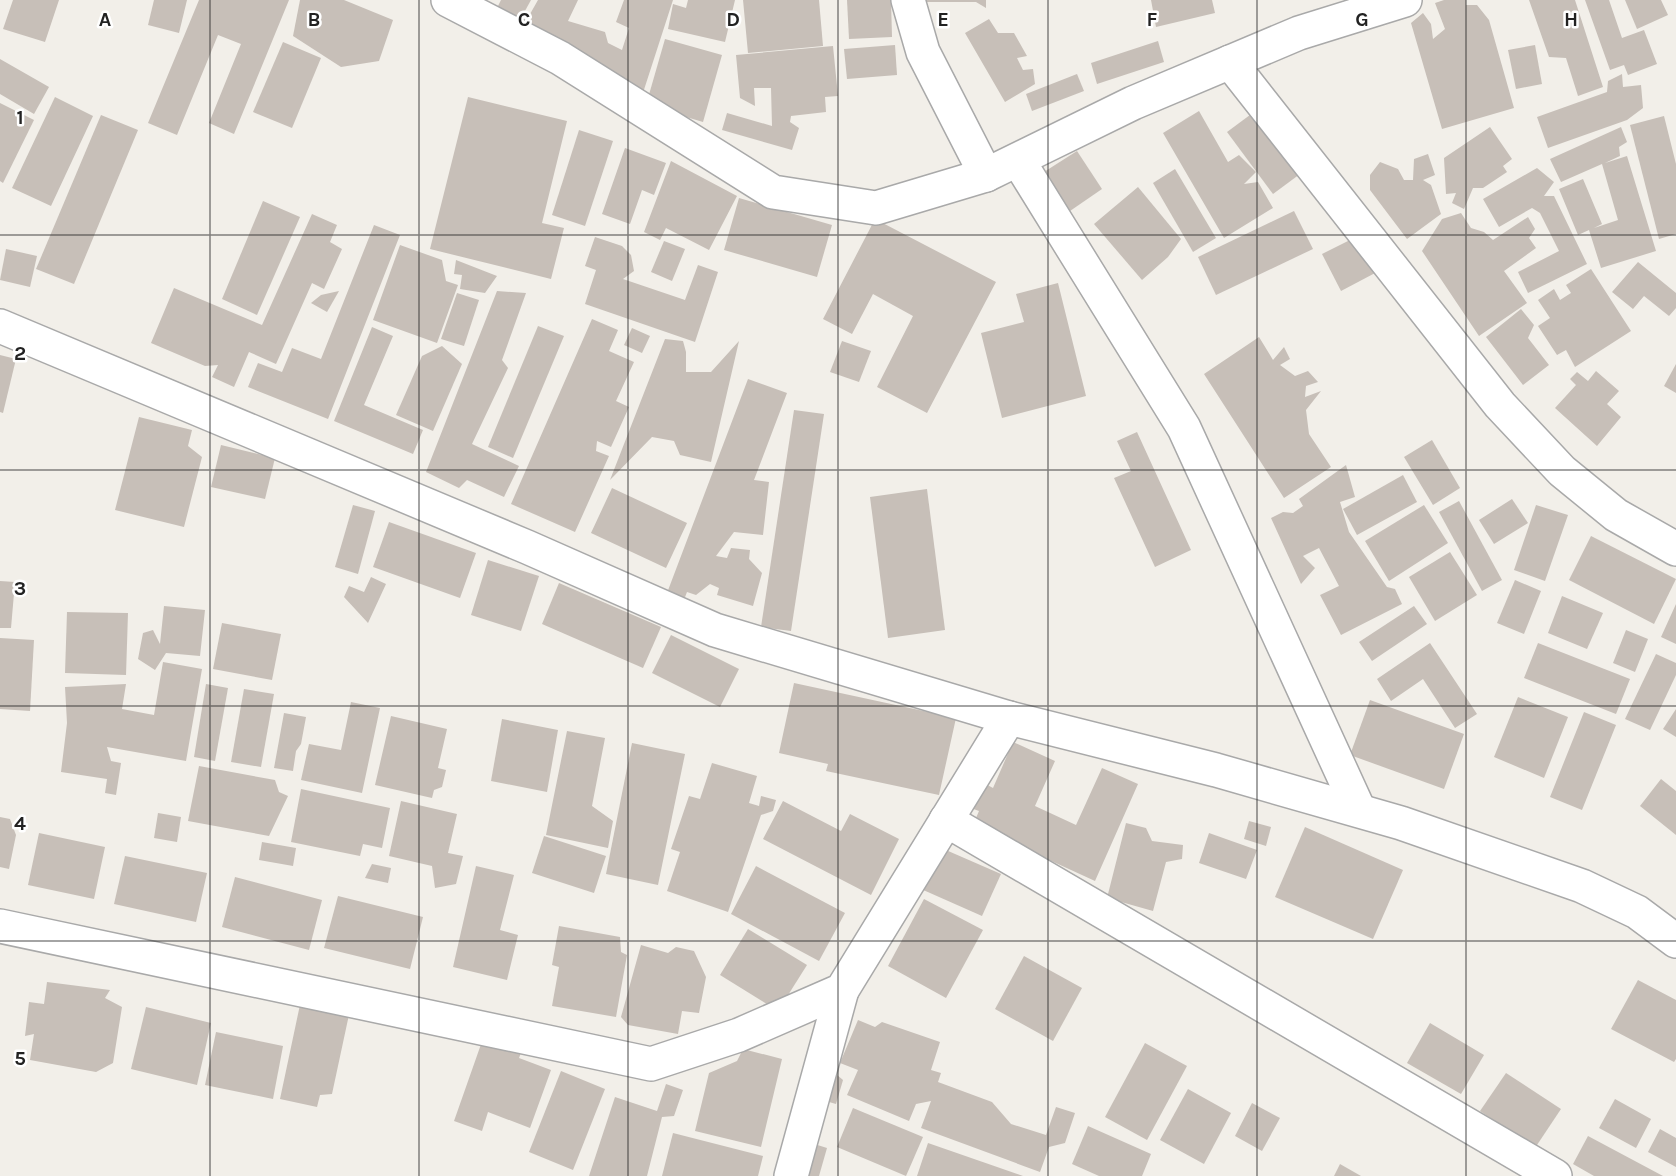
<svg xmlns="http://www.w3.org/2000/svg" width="1676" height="1176" font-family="Karla,sans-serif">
  <rect width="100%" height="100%" fill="#f2efe9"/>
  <g fill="#c7bfb8">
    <polygon points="13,0 59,0 45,42 3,29"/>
    <polygon points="154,0 187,0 179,33 148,25"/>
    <polygon points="199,0 289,0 234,134 209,123 241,44 218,35 177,135 148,123"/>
    <polygon points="300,0 344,0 393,20 379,61 341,67 293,36"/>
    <polygon points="501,0 531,0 520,20 495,12"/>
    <polygon points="538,0 578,0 568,21 605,32 608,43 622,50 629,28 616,22 624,0 673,0 641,99 521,30"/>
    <polygon points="688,0 735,0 725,42 668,29 673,4 686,8"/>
    <polygon points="743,0 819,0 823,46 748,53"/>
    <polygon points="847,0 891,0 892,37 849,39"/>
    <polygon points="918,0 986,0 986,8 976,2 918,2"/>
    <polygon points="1151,0 1212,0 1215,13 1156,27"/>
    <polygon points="1444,0 1466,0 1466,5 1477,5 1489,20 1514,108 1442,129 1411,23 1423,13 1431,24 1433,39 1445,29 1435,3"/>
    <polygon points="1529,0 1575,0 1603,87 1578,96 1566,58 1549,57"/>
    <polygon points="1585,0 1609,0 1622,38 1644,30 1657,64 1628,75 1624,65 1610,70"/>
    <polygon points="1625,0 1661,0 1668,15 1637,29"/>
    <polygon points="989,19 998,33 1014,33 1027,56 1017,58 1023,70 1033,69 1035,84 1005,102 965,33"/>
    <polygon points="665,39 722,55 703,122 646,105"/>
    <polygon points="1158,41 1164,62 1097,84 1091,63"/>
    <polygon points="283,42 321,58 292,128 253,112"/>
    <polygon points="895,45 897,75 847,79 844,49"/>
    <polygon points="1535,45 1542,84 1516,89 1508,50"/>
    <polygon points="833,46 838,96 825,97 826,112 791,116 790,122 799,128 792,150 722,130 727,113 772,126 771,88 754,88 755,106 740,98 736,55"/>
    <polygon points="0,59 49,87 34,114 0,94"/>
    <polygon points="1077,74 1084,91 1032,111 1026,94"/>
    <polygon points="1622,74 1623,87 1641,85 1643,108 1627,120 1548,148 1537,117 1607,92 1608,81"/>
    <polygon points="55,97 93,116 51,206 12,188"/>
    <polygon points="468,97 567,121 542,223 564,228 551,279 430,249"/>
    <polygon points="0,103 34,120 3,183 0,181"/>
    <polygon points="1199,111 1228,162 1239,155 1256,172 1244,184 1258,182 1273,208 1224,238 1163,133"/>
    <polygon points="1254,112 1300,174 1273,194 1227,132"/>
    <polygon points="101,115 138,130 74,284 36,269"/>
    <polygon points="1664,116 1676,164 1676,234 1659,239 1630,125"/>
    <polygon points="1490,127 1512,159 1503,166 1507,172 1483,188 1473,188 1464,209 1452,203 1456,193 1446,194 1444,158"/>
    <polygon points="1621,127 1627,142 1619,147 1620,156 1605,163 1627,156 1656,251 1601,268 1589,230 1578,235 1559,189 1583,179 1602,224 1594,228 1618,220 1602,164 1561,182 1550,159"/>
    <polygon points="579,130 613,141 585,226 552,215"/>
    <polygon points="625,148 666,163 654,195 642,190 630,224 602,214"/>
    <polygon points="1077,151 1102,189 1070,211 1044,172"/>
    <polygon points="1428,154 1435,175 1423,180 1431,185 1441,214 1407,239 1370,190 1370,175 1380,162 1398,169 1404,180 1413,180 1414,159"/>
    <polygon points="671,161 737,196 709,250 666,228 660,240 644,232"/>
    <polygon points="1537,168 1554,182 1544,196 1554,196 1587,264 1528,293 1518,272 1559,251 1540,213 1532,208 1499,227 1483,199"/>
    <polygon points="1175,169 1216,238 1193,252 1153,183"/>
    <polygon points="1138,187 1181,239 1168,257 1142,280 1094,224"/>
    <polygon points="739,198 832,225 817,277 724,250"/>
    <polygon points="263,201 300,217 257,315 222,299"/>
    <polygon points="1294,211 1313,249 1216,295 1198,257"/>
    <polygon points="1461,213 1471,228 1484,232 1493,240 1528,217 1535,229 1529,238 1536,248 1504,271 1527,303 1479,336 1422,251 1442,219"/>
    <polygon points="312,214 337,225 330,242 342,249 324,289 312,283 276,364 249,352 234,387 212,377 218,365 205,366 151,343 174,288 262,325"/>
    <polygon points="875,219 996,282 927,413 877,387 913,316 873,294 852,334 823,319"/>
    <polygon points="374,225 400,235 328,419 248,387 258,363 282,372 292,348 321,359"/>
    <polygon points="1358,236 1377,272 1341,291 1322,254"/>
    <polygon points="595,237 622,246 631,255 634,271 623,279 685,300 698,265 718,272 695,342 585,304 596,270 585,266"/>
    <polygon points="664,241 685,249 672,281 651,272"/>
    <polygon points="400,245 442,260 446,281 458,285 437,343 373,320"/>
    <polygon points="6,249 37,256 30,287 0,280"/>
    <polygon points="456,260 497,276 485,293 460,289 462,275 454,274"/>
    <polygon points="1638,262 1676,293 1676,308 1669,316 1644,296 1633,309 1612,292"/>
    <polygon points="1591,269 1631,331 1575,367 1566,350 1557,355 1538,326 1550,318 1538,300 1554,289 1560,300 1571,293 1566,285"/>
    <polygon points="1058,283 1086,396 1002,418 981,333 1024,322 1016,294"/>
    <polygon points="339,291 327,312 311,303 321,295"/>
    <polygon points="497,291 526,293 502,360 508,368 472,444 519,466 504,497 467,480 459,488 426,472"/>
    <polygon points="457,293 479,300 464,346 441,339"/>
    <polygon points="1521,309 1534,325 1528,338 1549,365 1523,385 1486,337"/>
    <polygon points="592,319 618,330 609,351 634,362 616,401 629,407 611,447 597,441 596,451 609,456 575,532 511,504"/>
    <polygon points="538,326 564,336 513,458 488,447"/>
    <polygon points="372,327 393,336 364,405 423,430 413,454 334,421"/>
    <polygon points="632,328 650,336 642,353 624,345"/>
    <polygon points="1259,337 1273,360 1284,347 1290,359 1280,365 1295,376 1308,371 1318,382 1306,386 1305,397 1321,391 1306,410 1309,434 1331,467 1284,498 1204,374"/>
    <polygon points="665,339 683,341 686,352 686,372 711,372 739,341 711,462 680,455 674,441 652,437 610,480"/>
    <polygon points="842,341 871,351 859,382 830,372"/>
    <polygon points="442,346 462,364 433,431 396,415 422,356"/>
    <polygon points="0,355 16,359 3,413 0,412"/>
    <polygon points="1676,364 1676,393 1664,386"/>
    <polygon points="1596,371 1619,391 1607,404 1621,417 1597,446 1555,408 1576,385 1570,379 1577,372 1588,381"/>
    <polygon points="748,379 787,393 754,480 769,482 763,535 734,532 716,556 727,558 731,548 750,550 749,559 762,573 753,606 717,595 719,588 710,584 696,595 687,592 682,605 667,593"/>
    <polygon points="794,410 824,414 791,631 761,627"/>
    <polygon points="139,417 192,430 188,446 202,457 184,527 115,510"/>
    <polygon points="1137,432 1191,550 1155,567 1114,478 1131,471 1117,441"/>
    <polygon points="1432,440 1460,488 1433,505 1404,457"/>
    <polygon points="221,445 275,458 265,499 211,487"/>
    <polygon points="1346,465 1355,497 1340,502 1349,532 1387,587 1395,589 1402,604 1341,635 1320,595 1339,586 1319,548 1303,556 1315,568 1301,584 1271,518 1283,512 1293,513 1303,506 1299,499"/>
    <polygon points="1403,475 1417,502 1357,535 1343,509"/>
    <polygon points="612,488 687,523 666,568 591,533"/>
    <polygon points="927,489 945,630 888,638 870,497"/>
    <polygon points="1512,499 1528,523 1494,544 1479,520"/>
    <polygon points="1459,501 1502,580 1482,591 1439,512"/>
    <polygon points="353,505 375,511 358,574 335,567"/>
    <polygon points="1424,505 1448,543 1389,581 1365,541"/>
    <polygon points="1536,505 1568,515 1545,581 1514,570"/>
    <polygon points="389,522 476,553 460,598 373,567"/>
    <polygon points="1591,536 1676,579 1654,624 1569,580"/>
    <polygon points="1450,552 1477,595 1435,621 1409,577"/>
    <polygon points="488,560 539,576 521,631 471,615"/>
    <polygon points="371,577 386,584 368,623 344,597 349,586 364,592"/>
    <polygon points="1515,580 1541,591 1524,634 1497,623"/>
    <polygon points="0,581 15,582 11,628 0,628"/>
    <polygon points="559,583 661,627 643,668 542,624"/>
    <polygon points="1562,596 1603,613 1587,649 1548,633"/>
    <polygon points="1676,604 1676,644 1661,637"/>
    <polygon points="164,606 205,610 200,656 166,653 155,670 138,659 143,633 153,630 160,644"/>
    <polygon points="1414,606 1427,624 1372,661 1359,642"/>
    <polygon points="67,612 128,613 126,675 65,673"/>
    <polygon points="222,623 281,634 272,680 213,669"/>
    <polygon points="1626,630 1648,639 1635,672 1613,663"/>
    <polygon points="671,635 739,669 720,707 652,673"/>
    <polygon points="0,638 34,640 30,711 0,709"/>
    <polygon points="1430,643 1477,714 1455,728 1423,679 1391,701 1377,679"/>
    <polygon points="1538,643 1630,679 1616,714 1524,678"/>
    <polygon points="1656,654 1676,663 1676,675 1650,730 1625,719"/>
    <polygon points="163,662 202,669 186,761 107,747 111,761 121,763 116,795 105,793 107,779 61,772 67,723 65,687 126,684 122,709 154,715"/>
    <polygon points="794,683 956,718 939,795 826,771 828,764 779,753"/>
    <polygon points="206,684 228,688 215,761 194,757"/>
    <polygon points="244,689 274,694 261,767 231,762"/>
    <polygon points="1518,697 1568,717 1544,778 1494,757"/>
    <polygon points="1370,700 1464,734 1444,789 1350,755"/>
    <polygon points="351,702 380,708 362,793 301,780 309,744 341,750"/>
    <polygon points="1676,709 1676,737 1663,729"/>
    <polygon points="1584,712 1616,725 1582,810 1550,797"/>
    <polygon points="284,713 306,717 301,744 296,751 293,771 274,768"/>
    <polygon points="391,716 447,729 438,768 446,770 442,787 434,790 432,798 375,785"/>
    <polygon points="502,719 558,730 547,792 491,781"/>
    <polygon points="567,731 605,738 592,806 613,821 608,848 546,835"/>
    <polygon points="1013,742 1055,761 1035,806 1076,825 1102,768 1138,784 1095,881 973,825 979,811 968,807 980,781 993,788"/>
    <polygon points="632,743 685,754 658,885 606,874"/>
    <polygon points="712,763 757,776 749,803 759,806 761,796 776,800 773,811 761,815 728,912 667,891 680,852 671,849 689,796 700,799"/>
    <polygon points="199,766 275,780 279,792 288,796 269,836 188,821"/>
    <polygon points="1661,779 1676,791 1676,835 1640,806"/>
    <polygon points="301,789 390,808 382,848 363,844 360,856 291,842"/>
    <polygon points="401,801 457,814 448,853 463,856 456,884 435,888 432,866 389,856"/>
    <polygon points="783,801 841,831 850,814 899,839 871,895 763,839"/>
    <polygon points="158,813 181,817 177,842 154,838"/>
    <polygon points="0,817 10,819 16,835 9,869 0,867"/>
    <polygon points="1249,821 1271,827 1266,846 1244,839"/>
    <polygon points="1126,823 1146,828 1152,841 1183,845 1182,859 1166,862 1153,911 1107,898"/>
    <polygon points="1305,827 1403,870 1373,939 1275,897"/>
    <polygon points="39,833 105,847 94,899 28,885"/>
    <polygon points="1209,833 1257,850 1246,879 1199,863"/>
    <polygon points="544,836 606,856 594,893 532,873"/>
    <polygon points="262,842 296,848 293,866 259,860"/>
    <polygon points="939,847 1001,874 982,916 921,889"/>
    <polygon points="125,856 207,873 196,922 114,904"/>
    <polygon points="372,864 391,868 388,883 365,878"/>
    <polygon points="476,866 514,875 500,930 518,935 507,980 453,967"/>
    <polygon points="756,866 845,913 819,961 731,914"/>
    <polygon points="235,877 322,900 309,950 222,927"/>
    <polygon points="338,896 423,917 410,969 324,948"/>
    <polygon points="924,899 983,930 946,998 888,966"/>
    <polygon points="559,926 620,937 621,952 627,955 616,1017 552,1006 559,967 552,965"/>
    <polygon points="748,929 807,965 778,1011 720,975"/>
    <polygon points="641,945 668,953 676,947 694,951 706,977 699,1013 682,1011 678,1034 628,1025 621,1017"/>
    <polygon points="1024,956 1082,988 1053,1041 995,1009"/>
    <polygon points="1638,980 1676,1000 1676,1059 1674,1062 1611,1029"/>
    <polygon points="47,982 110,990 105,998 122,1007 113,1063 96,1072 30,1060 34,1034 25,1036 29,1002 44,1004"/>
    <polygon points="301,1000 350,1010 332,1094 320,1095 317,1107 280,1099"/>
    <polygon points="146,1007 211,1023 197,1085 131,1069"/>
    <polygon points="858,1020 875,1027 882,1022 940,1042 931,1070 941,1073 938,1082 992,1102 1011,1124 1046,1135 1056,1107 1075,1113 1065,1143 1049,1147 1040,1172 921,1128 931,1101 916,1104 909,1121 847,1095 858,1070 840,1063"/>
    <polygon points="1430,1023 1484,1055 1461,1094 1407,1063"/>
    <polygon points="486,1030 524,1045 519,1058 551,1070 530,1128 488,1112 482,1131 454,1121"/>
    <polygon points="216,1032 283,1046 273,1099 205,1085"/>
    <polygon points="1145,1043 1187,1066 1147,1140 1105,1117"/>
    <polygon points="743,1049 782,1059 761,1147 695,1131 709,1073 737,1061"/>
    <polygon points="830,1069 843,1080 836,1104 822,1100"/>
    <polygon points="561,1071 605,1089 573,1170 529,1152"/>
    <polygon points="1506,1073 1561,1109 1535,1148 1480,1111"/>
    <polygon points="666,1084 683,1090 674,1116 662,1117 647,1176 589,1176 615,1097 657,1111"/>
    <polygon points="1188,1089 1231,1113 1204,1164 1160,1140"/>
    <polygon points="1615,1099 1651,1119 1636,1148 1599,1128"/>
    <polygon points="1252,1103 1280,1118 1262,1151 1235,1136"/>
    <polygon points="853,1108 923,1137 906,1176 837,1147"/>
    <polygon points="1088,1126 1151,1154 1142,1176 1099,1176 1072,1164"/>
    <polygon points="1660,1129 1676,1138 1676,1167 1648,1152"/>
    <polygon points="673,1133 763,1156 758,1176 662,1176"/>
    <polygon points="1588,1136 1663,1176 1594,1176 1573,1164"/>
    <polygon points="808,1142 827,1148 819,1176 798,1176"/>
    <polygon points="928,1143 1023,1176 917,1176"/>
    <polygon points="1340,1164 1361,1176 1334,1176"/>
  </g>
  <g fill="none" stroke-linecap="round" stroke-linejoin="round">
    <defs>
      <g id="minor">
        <polyline points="448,0 560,58 773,192 876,208 986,175 1133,103 1299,33 1405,0"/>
        <polyline points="908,0 923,52 986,175"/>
        <polyline points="1230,62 1500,405 1562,471 1616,515 1676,549"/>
        <polyline points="1018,160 1184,428 1359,810"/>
        <polyline points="0,326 527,547 715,630 1009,718 1216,770 1401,823 1582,886 1637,912 1676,941"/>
        <polyline points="946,820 1555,1176"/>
        <polyline points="0,926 651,1064 739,1035 842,990 1009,718"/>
        <polyline points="791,1176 842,990"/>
      </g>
    </defs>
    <use href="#minor" stroke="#a9a9a9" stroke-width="36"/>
    <use href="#minor" stroke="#fff" stroke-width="33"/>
  </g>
  <path fill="none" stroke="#222" stroke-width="1.5" stroke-opacity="0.55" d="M210 0V1176M419 0V1176M628 0V1176M838 0V1176M1048 0V1176M1257 0V1176M1466 0V1176M0 235H1676M0 470H1676M0 706H1676M0 941H1676"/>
  <g font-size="20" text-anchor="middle" font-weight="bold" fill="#222" stroke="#fff" stroke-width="5" stroke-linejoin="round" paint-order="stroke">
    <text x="105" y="26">A</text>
    <text x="314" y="26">B</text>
    <text x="524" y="26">C</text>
    <text x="733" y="26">D</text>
    <text x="943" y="26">E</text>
    <text x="1152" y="26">F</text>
    <text x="1362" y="26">G</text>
    <text x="1571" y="26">H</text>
    <text x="20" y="124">1</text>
    <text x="20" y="360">2</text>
    <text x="20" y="595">3</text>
    <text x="20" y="830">4</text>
    <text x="20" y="1065">5</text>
  </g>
</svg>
